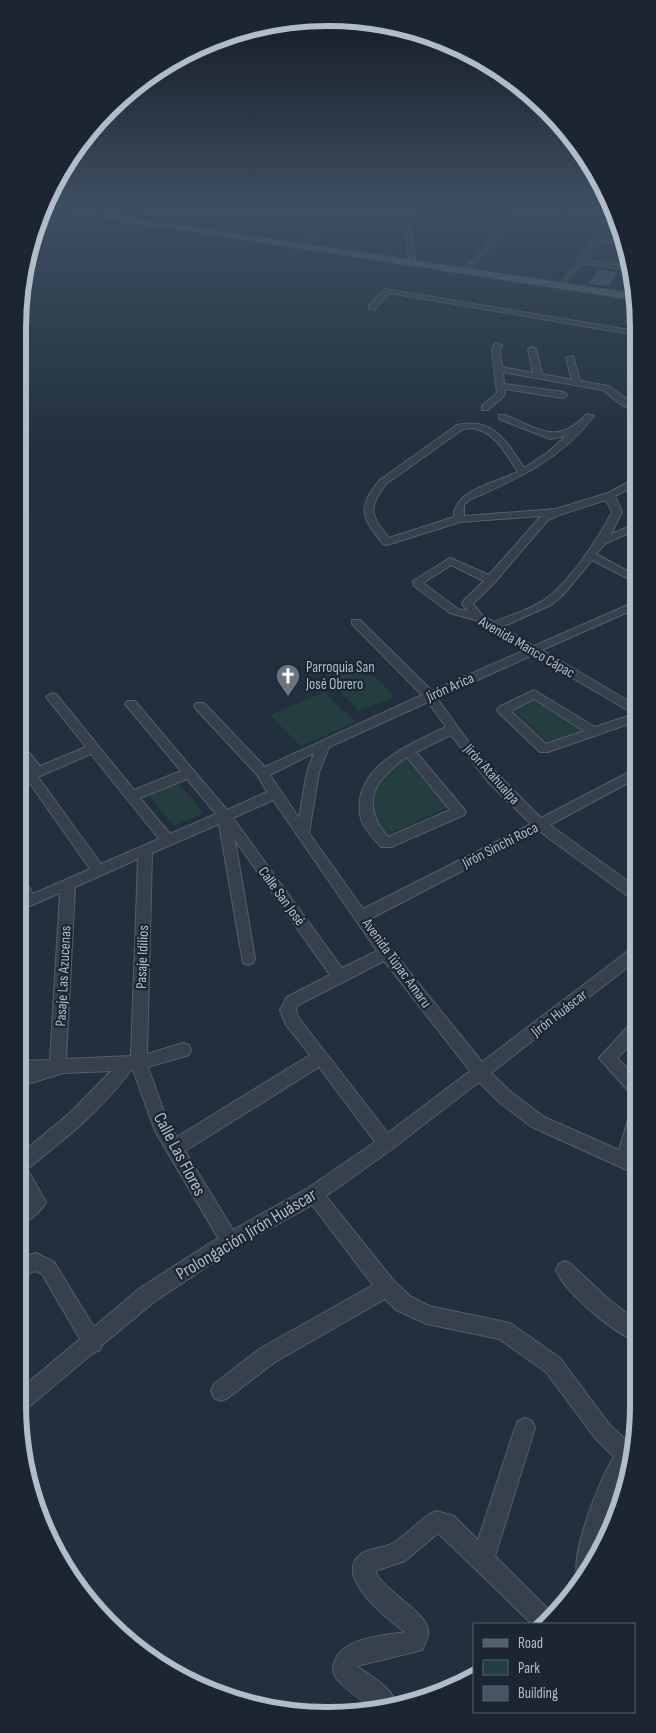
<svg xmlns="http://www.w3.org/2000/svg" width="656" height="1733" font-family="'Sofia Sans Condensed',sans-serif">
  <rect width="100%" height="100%" fill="#22303d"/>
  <g fill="#243d3e">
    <polygon points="99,206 202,206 178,220"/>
    <polygon points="599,243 625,246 631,268 585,261"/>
    <polygon points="361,662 395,697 359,711 325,675"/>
    <polygon points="324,692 356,722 301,746 270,715"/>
    <polygon points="535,701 583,729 549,744 515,711"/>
    <path d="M410 755 448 807 386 836C364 802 372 771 410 755Z"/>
    <polygon points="177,781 203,813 174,826 148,794"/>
  </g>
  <polygon fill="#455564" stroke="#1d2834" points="598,269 619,272 609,287 587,284"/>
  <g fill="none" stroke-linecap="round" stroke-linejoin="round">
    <defs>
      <g id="minor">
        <polygon points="547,208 615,210 616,214 523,212 468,270 466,267 517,212 408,213 415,259 412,261 409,259 402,213 347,214 336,217 305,247 300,246 332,215 346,210"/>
        <polygon points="609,216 614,217 599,238 623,241 624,245 596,242 584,260 630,267 631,271 581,263 566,283 562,283"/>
        <polygon points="385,289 636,331 636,335 390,293 375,309 369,309 369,305"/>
        <polygon points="495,343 502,345 500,350 502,367 533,373 528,349 532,347 536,349 542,374 572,380 566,358 573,356 580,381 609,386 636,406 636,412 619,403 603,390 503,372 504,384 563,392 567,395 563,398 505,389 504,396 488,410 482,410 482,406 497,393 492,350"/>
        <path d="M587 414 594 416C560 460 519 478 469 500L464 505V516L556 509 608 493 636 478V485L615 496 622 512 611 534 636 524V530L606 543 596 554 636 576 637 583 592 560 563 595 551 605 502 627 534 646 637 601V608L542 650 637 706V721L548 752H540L499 713 497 710 499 707 534 690 595 727 634 714 533 655 437 698 475 751 541 818 637 768V778L550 825 637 888V900L632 899 539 831 370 919 391 949 482 1062 632 948 637 946V960L491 1073 512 1093 544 1117 619 1150 630 1113 632 1108 638 1106V1143L634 1157 638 1159V1175L532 1127 500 1103 479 1082 392 1149 326 1196 394 1281 410 1296 429 1306 510 1323 560 1358 609 1424 633 1447 630 1469 617 1491 605 1531 581 1580 578 1579C569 1556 600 1478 614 1457L595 1438 546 1372 499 1339 427 1324 396 1310 385 1299 275 1362 228 1398 221 1401 214 1398 211 1391 214 1384 261 1348 373 1285 312 1205 236 1247 154 1302 102 1345 100 1350 93 1353 25 1410 19 1413 18 1391 80 1339 42 1274 35 1271 18 1278V1258L36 1253 54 1262 94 1327 140 1288 218 1238 155 1131 133 1070H131C102 1110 65 1139 27 1169L46 1202C41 1212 28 1222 18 1225V1206L26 1200 18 1186V1156L71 1112 111 1071 63 1073 18 1087V1061L50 1060 60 893 18 911V900L21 899 18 893V877L23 878 33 894 90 869 24 775 30 770 18 755V743L22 744 40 766 86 747 46 697 52 693 56 694 134 790 181 771 125 704 127 701H135L227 810 267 792 258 776 196 709 194 706 196 703H204L265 767 422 695 352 624V620H360L432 691 525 650 475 620 450 613 414 586 413 581 450 558 489 575 541 516 460 522 387 545 383 544C362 517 356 509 380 480L457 425C494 417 506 441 524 468L547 453 566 436 550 439 499 419V415H505C540 429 557 446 587 414ZM472 428C495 431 506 454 518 472 497 482 452 491 454 517L389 538C371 516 367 508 386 484L463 429ZM606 500 612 512C599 538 568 584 544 600 529 610 510 615 494 622L483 616 473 604 495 582 548 520 559 515ZM451 565 484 581 464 600 462 604 468 611 458 609 423 583ZM534 699 584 731 546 744 511 711ZM428 702 446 727C410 744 349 768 361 819 364 830 375 839 381 847H391L464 815 466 812 464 809 416 752 451 735 489 783 531 824 363 909 309 833 319 772 329 747ZM314 753 307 772 299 818 270 775ZM91 754 159 839 101 864 38 777ZM407 757 450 810 388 837C360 804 373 780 407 757ZM187 779 216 814 170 834 140 798ZM273 800 377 951 342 968 233 818ZM219 824 243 963 248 965 253 963 255 959 235 840 330 975 287 997 280 1010 286 1025 310 1055 177 1137 168 1123 148 1067 189 1055 191 1050 189 1045 183 1043 147 1054 152 853ZM138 859 131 1056 66 1059 75 887ZM384 961 470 1071 388 1133 298 1017 296 1010 298 1005ZM319 1067 375 1142 308 1188 233 1230 185 1151Z"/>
        <polygon points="638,1021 638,1038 617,1058 638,1079 638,1097 632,1095 599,1058 632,1022"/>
        <path d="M565 1261 571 1264 606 1297 638 1322V1342C615 1334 565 1293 556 1270L559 1264Z"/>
        <path d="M525 1418 532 1421 535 1428 495 1556 553 1614 542 1624H532L438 1533 405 1561 375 1571C384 1593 432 1613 428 1635 427 1640 424 1646 422 1650L357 1666C370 1676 396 1689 396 1707L389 1709 372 1710V1707C361 1699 344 1689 336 1678 333 1673 332 1668 334 1663 342 1637 383 1636 405 1632 389 1620 333 1577 360 1555 369 1547 383 1549 393 1543 409 1534 418 1519 436 1511L454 1516 478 1540 515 1428 518 1421Z"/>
      </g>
      <polygon id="major" points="48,206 636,294 636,300 47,209"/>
    </defs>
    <use href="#minor" stroke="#545f6b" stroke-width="2"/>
    <use href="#major" stroke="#424d59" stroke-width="2"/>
    <use href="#minor" fill="#36414d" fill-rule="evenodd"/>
    <use href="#major" fill="#53606d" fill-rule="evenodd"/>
  </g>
  <linearGradient id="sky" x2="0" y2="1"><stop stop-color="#131a22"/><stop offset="0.46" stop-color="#3e4e62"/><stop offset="1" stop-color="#3e4e62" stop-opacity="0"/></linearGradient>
  <rect width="656" height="449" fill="url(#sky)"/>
  <defs>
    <symbol id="church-pin" viewBox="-11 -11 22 30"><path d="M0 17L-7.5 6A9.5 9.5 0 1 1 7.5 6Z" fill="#6b7280" stroke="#1b2632"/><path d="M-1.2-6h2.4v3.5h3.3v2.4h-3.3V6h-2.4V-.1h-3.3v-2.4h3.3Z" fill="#fff"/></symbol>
  </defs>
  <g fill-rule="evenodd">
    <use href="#church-pin" x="274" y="662" width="28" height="38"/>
  </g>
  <g text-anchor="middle" stroke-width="4.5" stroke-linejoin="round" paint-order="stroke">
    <g font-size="15" fill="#b1bcc9" stroke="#1b2632">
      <text transform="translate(527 647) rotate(30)" y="5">Avenida Manco Cápac</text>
      <text transform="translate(450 687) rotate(-24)" y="5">Jirón Arica</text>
      <text transform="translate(492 774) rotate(48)" y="5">Jirón Atahualpa</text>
      <text transform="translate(500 845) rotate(-27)" y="5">Jirón Sinchi Roca</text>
      <text transform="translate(282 896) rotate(54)" y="5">Calle San José</text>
      <text transform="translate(142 957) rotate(-88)" y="5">Pasaje Idilios</text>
      <text transform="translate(397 963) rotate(54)" y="5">Avenida Túpac Amaru</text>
      <text transform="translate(63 976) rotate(-87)" y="5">Pasaje Las Azucenas</text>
      <text transform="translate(559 1013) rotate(-38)" y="5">Jirón Huáscar</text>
    </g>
    <g font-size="15" fill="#b1bcc9" stroke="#1b2632" text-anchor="start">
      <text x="306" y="672">Parroquia San<tspan x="306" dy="17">José Obrero</tspan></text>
    </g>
    <g font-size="18" fill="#b1bcc9" stroke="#1b2632">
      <text transform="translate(180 1154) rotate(62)" y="6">Calle Las Flores</text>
      <text transform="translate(246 1234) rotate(-31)" y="6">Prolongación Jirón Huáscar</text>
    </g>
  </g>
  <path d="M0 0H656V1733H0ZM328 26H328A302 302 0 0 1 630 328V1405A302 302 0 0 1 328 1707H328A302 302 0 0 1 26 1405V328A302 302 0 0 1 328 26Z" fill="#1b2632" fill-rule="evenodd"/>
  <path fill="none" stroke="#b1bcc9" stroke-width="6" d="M328 26H328A302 302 0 0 1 630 328V1405A302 302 0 0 1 328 1707H328A302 302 0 0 1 26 1405V328A302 302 0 0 1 328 26Z"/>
  <rect x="473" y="1623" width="162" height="90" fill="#1b2632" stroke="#57626e"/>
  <rect x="483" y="1639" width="25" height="8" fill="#53606d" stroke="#57626e"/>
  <text x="518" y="1648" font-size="15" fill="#b1bcc9">Road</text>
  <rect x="483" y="1660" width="25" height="15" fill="#243d3e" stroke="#57626e"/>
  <text x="518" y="1673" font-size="15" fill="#b1bcc9">Park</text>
  <rect x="483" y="1686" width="25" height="15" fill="#455564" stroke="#57626e"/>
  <text x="518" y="1698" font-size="15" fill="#b1bcc9">Building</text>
</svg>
